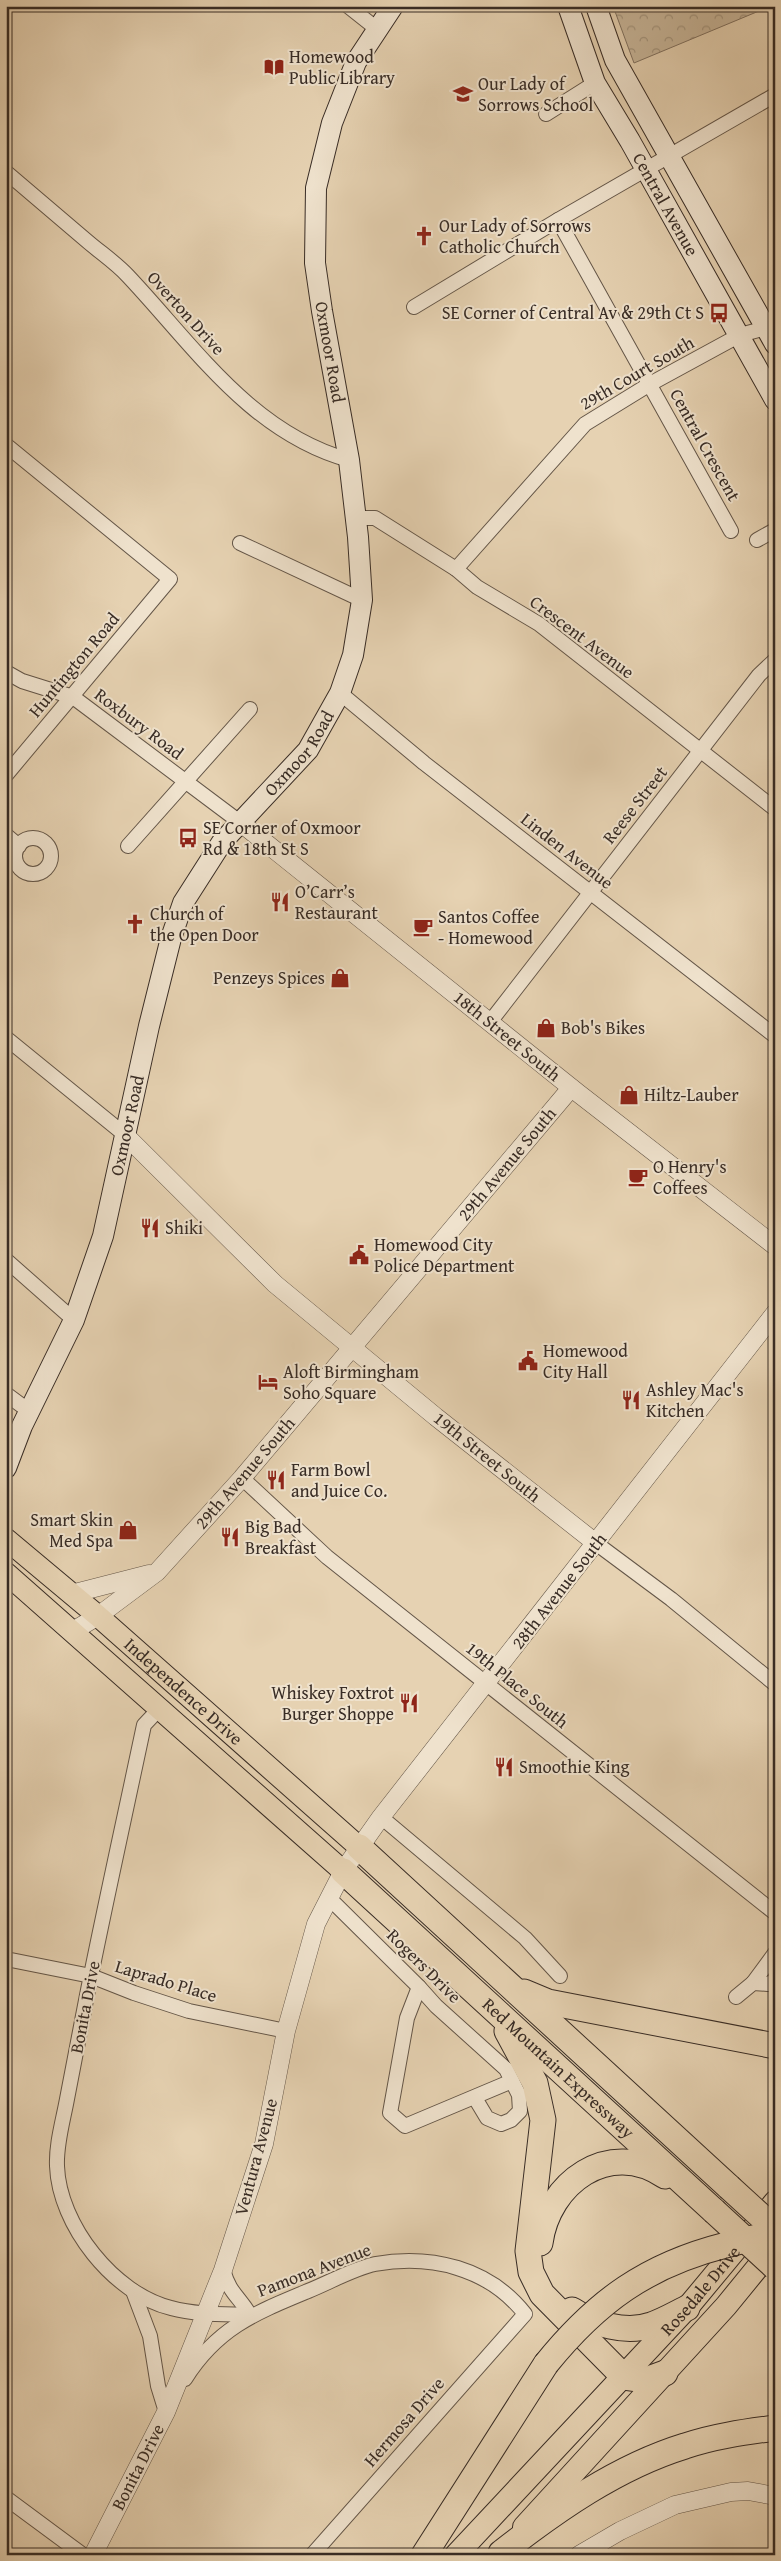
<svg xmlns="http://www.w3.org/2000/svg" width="781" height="2561" font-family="'Gentium Book Plus',serif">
  <defs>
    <pattern id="park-crowns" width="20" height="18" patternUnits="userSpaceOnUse" patternTransform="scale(1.25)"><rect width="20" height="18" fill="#c8b69a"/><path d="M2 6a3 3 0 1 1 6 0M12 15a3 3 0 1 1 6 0" fill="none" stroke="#a3947d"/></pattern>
  </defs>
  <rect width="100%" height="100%" fill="#e6d2b2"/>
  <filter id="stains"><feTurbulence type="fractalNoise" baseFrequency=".004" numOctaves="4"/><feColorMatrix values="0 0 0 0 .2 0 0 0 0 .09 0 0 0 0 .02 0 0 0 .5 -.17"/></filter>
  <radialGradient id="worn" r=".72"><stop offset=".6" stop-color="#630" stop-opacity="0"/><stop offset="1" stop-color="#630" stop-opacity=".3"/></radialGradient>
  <polygon fill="url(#park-crowns)" stroke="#807160" points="613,6 771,6 634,63"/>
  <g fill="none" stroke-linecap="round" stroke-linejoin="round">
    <defs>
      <g id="minor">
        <polyline points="348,6 377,29"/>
        <polyline points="546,114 595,83"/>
        <path d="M6 172C33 195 60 218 87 241 101 253 116 263 128 276 194 346 251 433 349 460"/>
        <polyline points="558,220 731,531"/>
        <polyline points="414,307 558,220 775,95"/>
        <polyline points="6,445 170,579 6,775"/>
        <polyline points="355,518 375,518 456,569 477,587 539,624 775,809"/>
        <polyline points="757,540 775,530"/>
        <polyline points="240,543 362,600"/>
        <polyline points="456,569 585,424 650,384 740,335 766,328 775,323"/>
        <polyline points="6,672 22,681 73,697 241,823"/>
        <polyline points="340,693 424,763 775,1036"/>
        <polyline points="6,835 19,846"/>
        <circle cx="33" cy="856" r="18"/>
        <polyline points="128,846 250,709"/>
        <polyline points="490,1022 759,675 775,660"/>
        <polyline points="6,1038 124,1134"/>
        <polyline points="6,1260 74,1320"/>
        <polyline points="6,1394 29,1411"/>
        <polyline points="242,1478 327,1557 775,1913"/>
        <polyline points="597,1544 671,1599 775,1684"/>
        <path d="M160 1708 144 1725C125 1815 105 1905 87 1995 80 2030 74 2064 67 2099 63 2121 56 2144 57 2166 59 2225 114 2294 171 2308 197 2315 224 2314 250 2315"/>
        <polyline points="381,1817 525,1938 560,1976"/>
        <polyline points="329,1898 419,1987 436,2006 506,2069 519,2095 520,2111 511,2120 501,2124 487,2118 475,2098"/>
        <polyline points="6,1959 91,1976 134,1993 189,2011 286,2031"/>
        <polyline points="753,1983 775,1953"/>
        <polyline points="419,1987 407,2018 390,2113 405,2126 512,2081"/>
        <polyline points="736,1997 753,1983 768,1984 775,1981"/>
        <path d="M223 2270C230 2294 238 2295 250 2315"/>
        <polyline points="133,2291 150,2336 158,2386 166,2412"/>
        <path d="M185 2379C217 2328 255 2313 308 2291 328 2283 355 2268 375 2264 431 2254 489 2268 525 2314L312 2555"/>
        <polyline points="6,2498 83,2555"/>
      </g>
      <g id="tertiary">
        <polyline points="241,823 578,1093 775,1246"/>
        <polyline points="124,1134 275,1284 436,1417 597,1544"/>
        <polyline points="71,1594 149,1574"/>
        <polyline points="73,1631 98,1616 157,1572 242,1478 571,1088"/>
        <polyline points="93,2555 166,2412 223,2270 264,2144 286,2031 316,1924 343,1871 381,1817 775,1313"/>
        <polyline points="579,2555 620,2531 675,2505 731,2492 748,2491 775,2496"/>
      </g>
      <g id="secondary">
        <path id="s1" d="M568 6 595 83 630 141 775 400"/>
        <polyline points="596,6 615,60 775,344"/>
        <path id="s2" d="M6 1468 22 1426 74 1320 103 1236 149 1026 171 938 183 903 222 842 308 750 340 693 353 655 362 600 358 537 349 460 322 311 315 263 316 188 332 123 356 62 393 6"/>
      </g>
      <g id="primary">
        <path id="s3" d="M6 1539 98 1616 359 1847"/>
        <polyline points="6,1573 343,1871"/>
      </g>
      <g id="trunk">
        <polyline points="524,2527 726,2306 775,2246"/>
        <path id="s4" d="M456 2555 687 2308 775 2202"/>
      </g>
      <g id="motorway">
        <polyline points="359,1847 729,2187"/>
        <path id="s5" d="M343 1871 714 2211"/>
        <polyline points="524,1992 548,2002 775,2046"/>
        <polyline points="507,2031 535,2083 543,2120 528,2251 531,2272 542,2294 624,2377 646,2380 665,2373"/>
        <path d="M540 2243C548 2183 609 2138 665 2176"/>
        <path d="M572 2310C593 2324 626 2334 651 2325 663 2321 675 2314 687 2308"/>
        <path d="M501 2553C556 2510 617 2467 685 2446 714 2436 745 2432 775 2428"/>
        <polyline points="424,2555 546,2364"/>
      </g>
    </defs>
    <use href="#minor" stroke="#645648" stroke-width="16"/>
    <use href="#tertiary" stroke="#645648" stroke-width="19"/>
    <use href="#secondary" stroke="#382c25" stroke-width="22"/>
    <use href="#primary" stroke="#382c25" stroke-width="23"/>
    <use href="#trunk" stroke="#382c25" stroke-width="24"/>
    <use href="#motorway" stroke="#382c25" stroke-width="27"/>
    <use href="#minor" stroke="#efe2cd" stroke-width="14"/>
    <use href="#tertiary" stroke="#efe2cd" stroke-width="18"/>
    <use href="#secondary" stroke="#efe2cd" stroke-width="20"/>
    <use href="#primary" stroke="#e6d2b2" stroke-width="21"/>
    <use href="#trunk" stroke="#e6d2b2" stroke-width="22"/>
    <use href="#motorway" stroke="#e6d2b2" stroke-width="25"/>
    <defs>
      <g id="motorway-bridge">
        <polyline points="729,2187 775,2229"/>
        <polyline points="714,2211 775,2267"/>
        <path d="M546 2364C597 2301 647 2265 726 2245 742 2241 758 2235 775 2236"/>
      </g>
    </defs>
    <use href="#motorway-bridge" stroke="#382c25" stroke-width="27" stroke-linecap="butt"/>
    <use href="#motorway-bridge" stroke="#e6d2b2" stroke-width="25"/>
  </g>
  <defs>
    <symbol id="library-bare" viewBox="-9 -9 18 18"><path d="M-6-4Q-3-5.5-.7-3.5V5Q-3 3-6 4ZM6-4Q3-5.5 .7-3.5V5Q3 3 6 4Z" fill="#8f2418" stroke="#efe2cd" stroke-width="2.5" paint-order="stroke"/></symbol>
    <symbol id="school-bare" viewBox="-9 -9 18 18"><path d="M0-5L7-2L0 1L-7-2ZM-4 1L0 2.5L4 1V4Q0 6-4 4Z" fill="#8f2418" stroke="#efe2cd" stroke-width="2.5" paint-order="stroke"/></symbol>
    <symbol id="church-bare" viewBox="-9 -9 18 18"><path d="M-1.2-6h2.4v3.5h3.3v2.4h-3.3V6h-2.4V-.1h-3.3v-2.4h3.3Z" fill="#8f2418" stroke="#efe2cd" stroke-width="2.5" paint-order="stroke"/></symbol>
    <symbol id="bus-bare" viewBox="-9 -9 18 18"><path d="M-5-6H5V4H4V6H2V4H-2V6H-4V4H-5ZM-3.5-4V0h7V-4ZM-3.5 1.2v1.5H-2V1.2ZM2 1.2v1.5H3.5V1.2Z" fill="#8f2418" stroke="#efe2cd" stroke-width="2.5" paint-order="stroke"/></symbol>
    <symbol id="restaurant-bare" viewBox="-9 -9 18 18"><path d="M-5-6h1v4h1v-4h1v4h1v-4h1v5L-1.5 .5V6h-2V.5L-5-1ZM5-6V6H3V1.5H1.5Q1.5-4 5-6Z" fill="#8f2418" stroke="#efe2cd" stroke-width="2.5" paint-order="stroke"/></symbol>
    <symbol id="cafe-bare" viewBox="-9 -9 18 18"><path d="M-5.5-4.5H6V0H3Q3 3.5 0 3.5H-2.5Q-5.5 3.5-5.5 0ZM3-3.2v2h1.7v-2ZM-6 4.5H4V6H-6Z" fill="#8f2418" stroke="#efe2cd" stroke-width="2.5" paint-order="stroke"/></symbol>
    <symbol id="shop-bare" viewBox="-9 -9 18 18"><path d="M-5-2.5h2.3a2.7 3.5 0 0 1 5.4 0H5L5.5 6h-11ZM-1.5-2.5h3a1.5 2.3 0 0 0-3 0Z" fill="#8f2418" stroke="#efe2cd" stroke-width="2.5" paint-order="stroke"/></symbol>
    <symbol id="civic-bare" viewBox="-9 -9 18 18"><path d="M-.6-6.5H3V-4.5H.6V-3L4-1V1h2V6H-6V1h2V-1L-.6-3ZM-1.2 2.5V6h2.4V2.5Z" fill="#8f2418" stroke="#efe2cd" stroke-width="2.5" paint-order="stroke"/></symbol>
    <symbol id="hotel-bare" viewBox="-9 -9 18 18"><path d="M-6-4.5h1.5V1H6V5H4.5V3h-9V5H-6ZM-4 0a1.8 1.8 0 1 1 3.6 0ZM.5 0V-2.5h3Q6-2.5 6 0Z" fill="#8f2418" stroke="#efe2cd" stroke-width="2.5" paint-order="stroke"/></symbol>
  </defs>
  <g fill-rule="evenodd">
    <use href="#library-bare" x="260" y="53" width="28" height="28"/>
    <use href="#school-bare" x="449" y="80" width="28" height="28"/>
    <use href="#church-bare" x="410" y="222" width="28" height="28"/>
    <use href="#bus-bare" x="705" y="299" width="28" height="28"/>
    <use href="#bus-bare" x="174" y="824" width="28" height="28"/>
    <use href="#restaurant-bare" x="266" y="888" width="28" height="28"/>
    <use href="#church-bare" x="121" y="910" width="28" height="28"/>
    <use href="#cafe-bare" x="409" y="913" width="28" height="28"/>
    <use href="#shop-bare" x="326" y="964" width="28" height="28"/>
    <use href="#shop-bare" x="532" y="1014" width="28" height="28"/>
    <use href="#shop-bare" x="615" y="1081" width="28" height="28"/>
    <use href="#cafe-bare" x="624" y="1163" width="28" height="28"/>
    <use href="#restaurant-bare" x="136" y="1214" width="28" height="28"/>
    <use href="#civic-bare" x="345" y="1241" width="28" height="28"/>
    <use href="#civic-bare" x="514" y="1347" width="28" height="28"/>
    <use href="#hotel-bare" x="254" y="1368" width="28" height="28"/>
    <use href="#restaurant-bare" x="617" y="1386" width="28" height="28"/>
    <use href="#restaurant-bare" x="262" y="1466" width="28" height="28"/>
    <use href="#shop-bare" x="114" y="1516" width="28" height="28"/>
    <use href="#restaurant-bare" x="216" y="1523" width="28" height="28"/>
    <use href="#restaurant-bare" x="395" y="1689" width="28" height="28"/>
    <use href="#restaurant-bare" x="490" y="1753" width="28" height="28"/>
  </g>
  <g text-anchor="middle" stroke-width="4" stroke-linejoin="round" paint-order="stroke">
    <g font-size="18" fill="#382c25" stroke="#efe2cd" text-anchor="start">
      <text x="289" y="63">Homewood<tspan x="289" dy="21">Public Library</tspan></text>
      <text x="478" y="90">Our Lady of<tspan x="478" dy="21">Sorrows School</tspan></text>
      <text x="439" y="232">Our Lady of Sorrows<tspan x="439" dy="21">Catholic Church</tspan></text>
      <text x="704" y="319" text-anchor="end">SE Corner of Central Av &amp; 29th Ct S</text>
      <text x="203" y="834">SE Corner of Oxmoor<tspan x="203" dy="21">Rd &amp; 18th St S</tspan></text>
      <text x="295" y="898">O’Carr’s<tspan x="295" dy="21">Restaurant</tspan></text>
      <text x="150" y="920">Church of<tspan x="150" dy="21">the Open Door</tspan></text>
      <text x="438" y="923">Santos Coffee<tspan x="438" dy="21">- Homewood</tspan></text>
      <text x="325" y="984" text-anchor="end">Penzeys Spices</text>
      <text x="561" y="1034">Bob's Bikes</text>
      <text x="644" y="1101">Hiltz-Lauber</text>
      <text x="653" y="1173">O Henry's<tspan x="653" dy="21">Coffees</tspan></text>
      <text x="165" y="1234">Shiki</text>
      <text x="374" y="1251">Homewood City<tspan x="374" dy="21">Police Department</tspan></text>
      <text x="543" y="1357">Homewood<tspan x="543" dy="21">City Hall</tspan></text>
      <text x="283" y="1378">Aloft Birmingham<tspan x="283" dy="21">Soho Square</tspan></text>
      <text x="646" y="1396">Ashley Mac's<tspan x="646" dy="21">Kitchen</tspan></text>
      <text x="291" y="1476">Farm Bowl<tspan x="291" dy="21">and Juice Co.</tspan></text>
      <text x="113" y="1526" text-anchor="end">Smart Skin<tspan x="113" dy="21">Med Spa</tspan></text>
      <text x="245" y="1533">Big Bad<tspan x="245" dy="21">Breakfast</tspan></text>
      <text x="394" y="1699" text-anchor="end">Whiskey Foxtrot<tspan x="394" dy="21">Burger Shoppe</tspan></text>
      <text x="519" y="1773">Smoothie King</text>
    </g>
    <g font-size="18" fill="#382c25" stroke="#efe2cd">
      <text dy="6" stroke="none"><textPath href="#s1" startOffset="222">Central Avenue</textPath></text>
      <text transform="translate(186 313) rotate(48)" y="6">Overton Drive</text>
      <text transform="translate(330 352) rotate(80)" y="6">Oxmoor Road</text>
      <text transform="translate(637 373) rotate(-30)" y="6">29th Court South</text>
      <text transform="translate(705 445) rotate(61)" y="6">Central Crescent</text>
      <text transform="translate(582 637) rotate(37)" y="6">Crescent Avenue</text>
      <text transform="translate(74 665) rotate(-50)" y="6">Huntington Road</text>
      <text transform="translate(139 724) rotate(37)" y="6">Roxbury Road</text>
      <text dy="6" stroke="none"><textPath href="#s2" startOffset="785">Oxmoor Road</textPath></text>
      <text transform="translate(635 805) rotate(-52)" y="6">Reese Street</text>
      <text transform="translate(567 851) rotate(38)" y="6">Linden Avenue</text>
      <text transform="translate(507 1036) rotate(39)" y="6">18th Street South</text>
      <text dy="6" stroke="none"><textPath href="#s2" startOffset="365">Oxmoor Road</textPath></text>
      <text transform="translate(507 1164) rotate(-50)" y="6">29th Avenue South</text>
      <text transform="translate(487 1457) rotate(39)" y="6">19th Street South</text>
      <text transform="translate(245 1473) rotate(-49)" y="6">29th Avenue South</text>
      <text transform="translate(559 1591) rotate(-52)" y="6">28th Avenue South</text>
      <text transform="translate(517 1685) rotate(39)" y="6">19th Place South</text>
      <text dy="6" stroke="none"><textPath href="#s3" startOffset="234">Independence Drive</textPath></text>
      <text transform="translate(424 1966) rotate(45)" y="6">Rogers Drive</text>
      <text transform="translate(166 1981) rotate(17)" y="6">Laprado Place</text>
      <text transform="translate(85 2007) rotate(-79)" y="6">Bonita Drive</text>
      <text dy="6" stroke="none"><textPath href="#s5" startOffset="292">Red Mountain Expressway</textPath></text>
      <text transform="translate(256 2157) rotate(-75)" y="6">Ventura Avenue</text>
      <text transform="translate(314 2270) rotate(-21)" y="6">Pamona Avenue</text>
      <text dy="6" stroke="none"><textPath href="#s4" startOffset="360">Rosedale Drive</textPath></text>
      <text transform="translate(404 2422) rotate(-49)" y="6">Hermosa Drive</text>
      <text transform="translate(138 2467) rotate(-63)" y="6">Bonita Drive</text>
    </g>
  </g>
  <rect width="781" height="2561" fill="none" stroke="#e6d2b2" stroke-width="25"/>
  <rect x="8" y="8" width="766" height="2546" fill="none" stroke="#382c25" stroke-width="2.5"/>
  <rect x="12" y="12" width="756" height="2536" fill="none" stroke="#382c25"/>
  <rect width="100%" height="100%" filter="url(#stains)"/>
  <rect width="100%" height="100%" fill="url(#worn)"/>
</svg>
